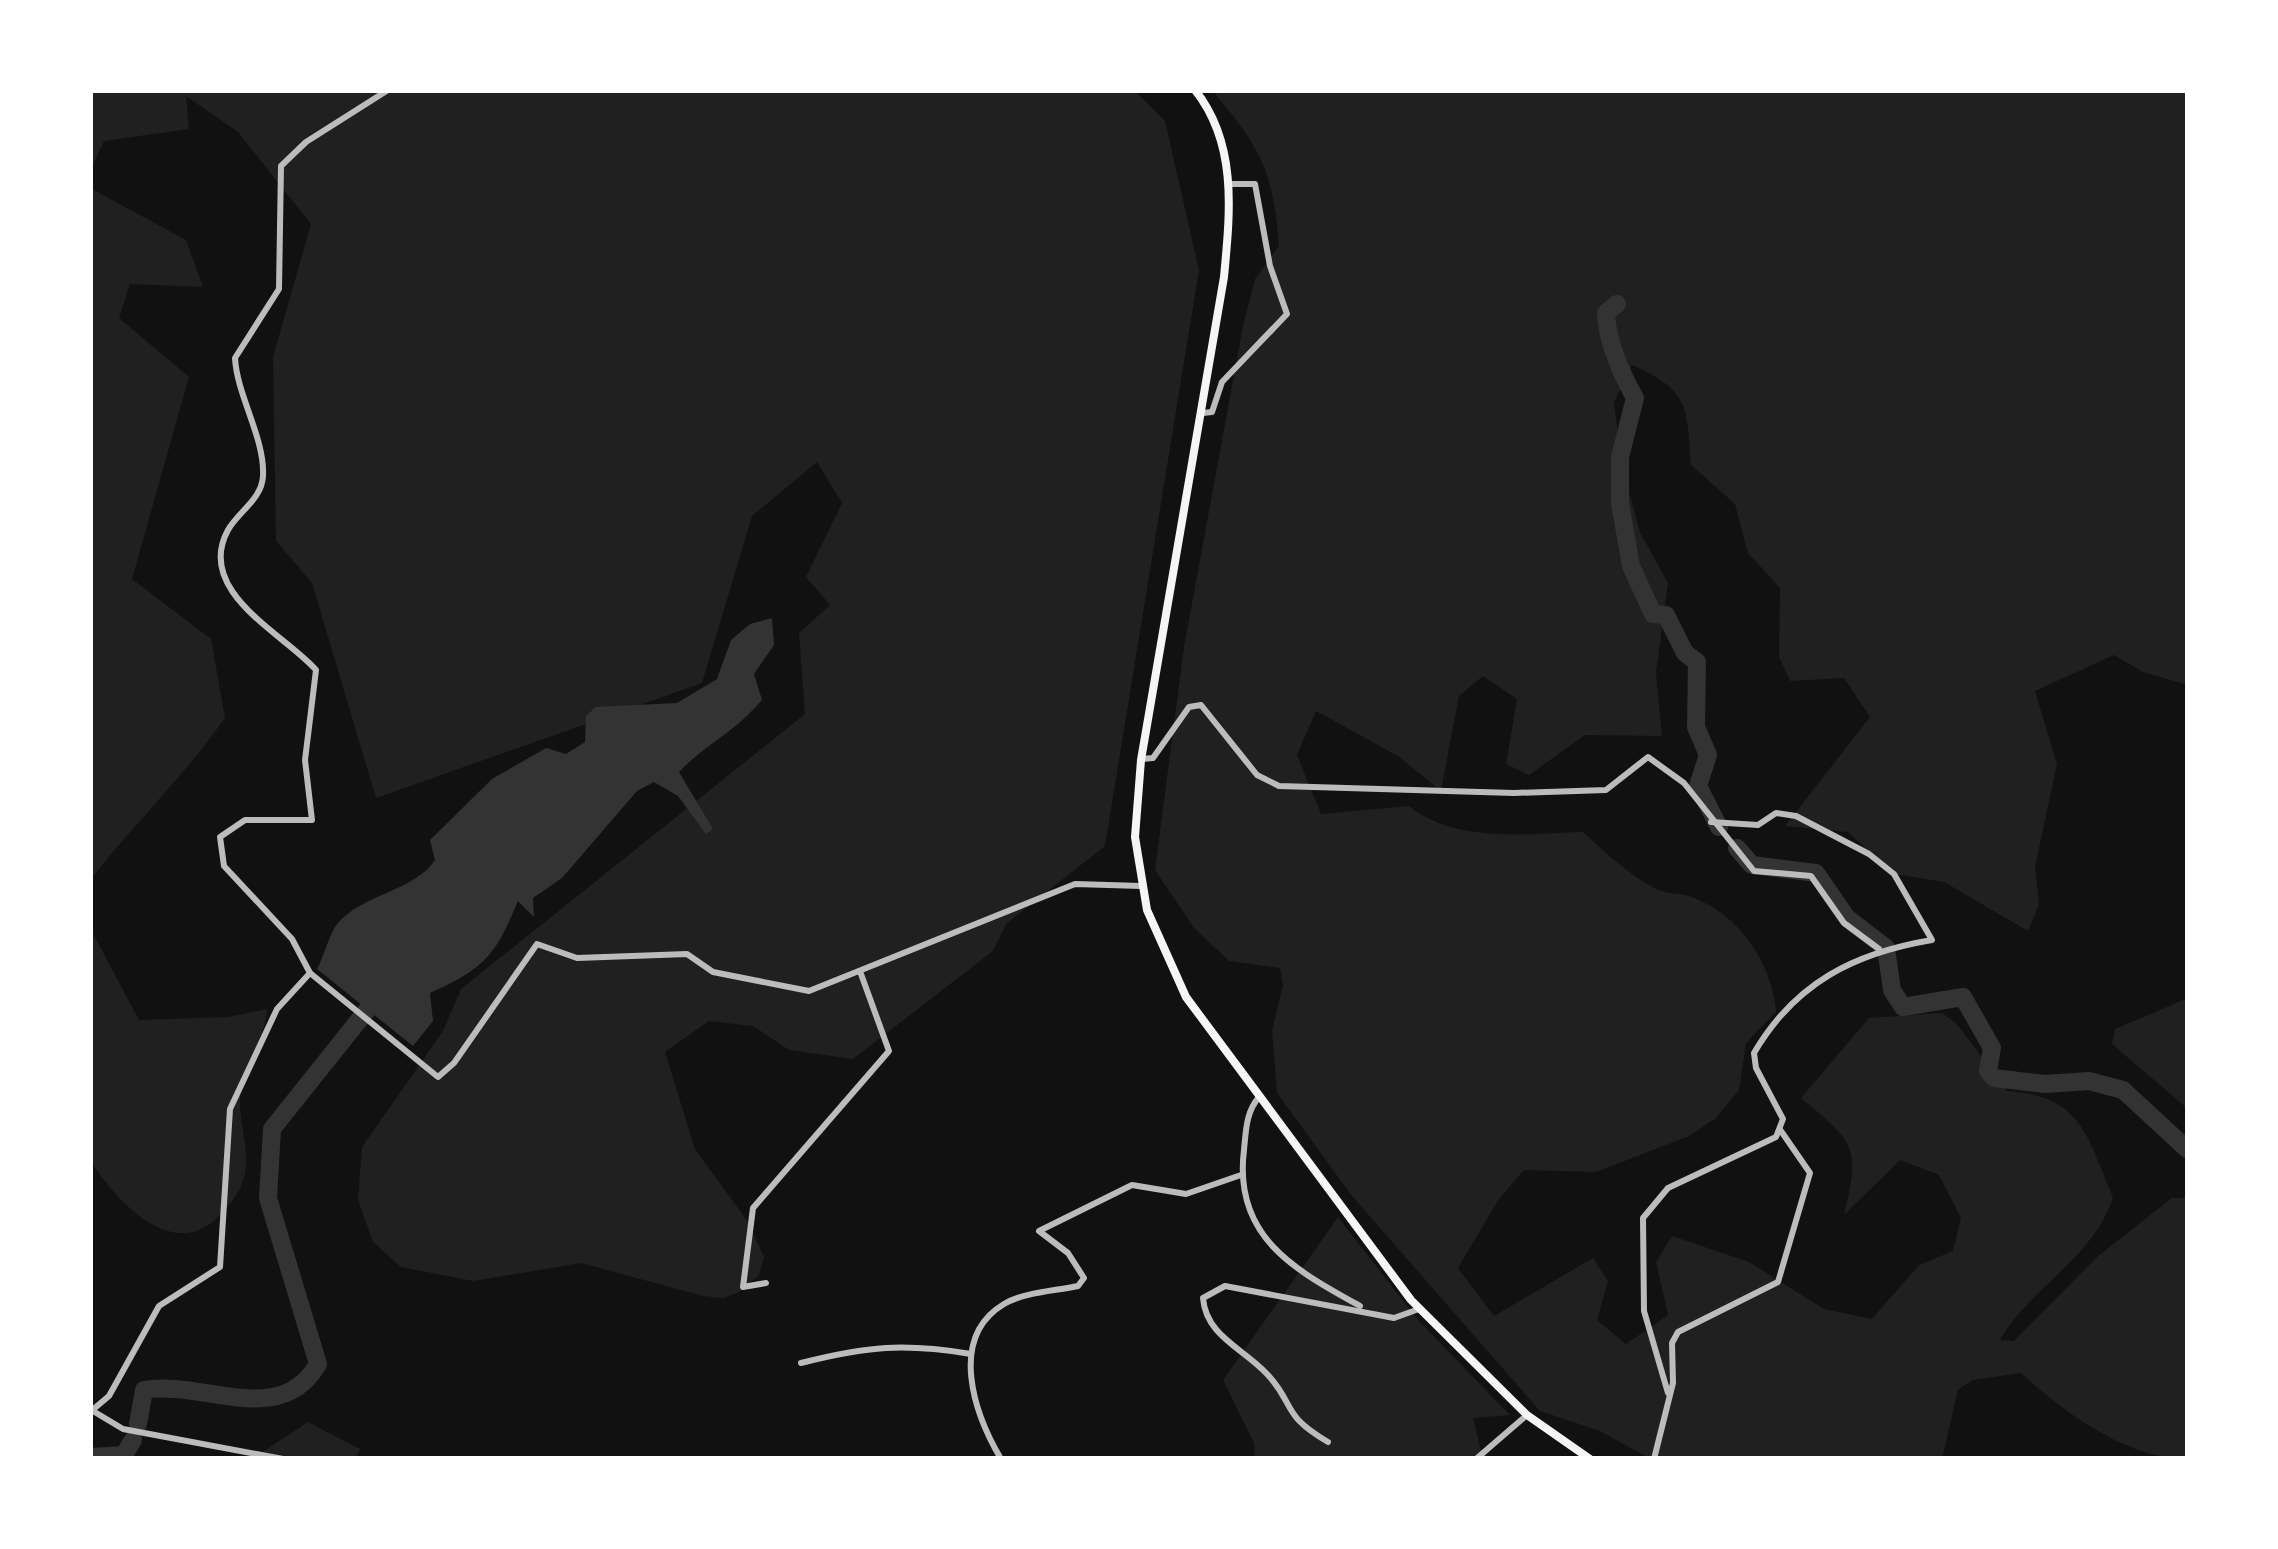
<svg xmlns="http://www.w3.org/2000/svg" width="2278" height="1549" font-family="Barlow,sans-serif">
  <rect width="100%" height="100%" fill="#111"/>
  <g fill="#202020">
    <polygon points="90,90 1134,90 1165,121 1199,270 1105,846 1006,924 993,951 853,1059 789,1050 753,1026 709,1021 665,1052 695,1149 748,1222 764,1257 759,1275 739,1292 724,1298 703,1296 581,1263 473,1281 401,1267 373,1242 358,1200 362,1147 443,1031 461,989 805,714 799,633 830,605 806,577 842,503 817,462 752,516 702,683 376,798 312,583 276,541 273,357 311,224 238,132 186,96 189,129 104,141 90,170"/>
    <path d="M1212 90H2188V685L2143 672 2114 655 2035 691 2057 764 2035 867 2039 904 2028 931 1944 882 1894 874 1848 832 1785 826 1870 717 1844 678 1790 681 1779 657 1780 588 1748 553 1735 504 1691 465C1687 406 1689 390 1632 365L1614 402 1622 468 1640 532 1668 583 1656 673 1662 736 1585 735 1529 775 1506 764 1517 699 1483 676 1459 696 1441 791 1398 756 1316 711 1297 755 1321 814 1409 806C1454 843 1526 834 1583 832 1605 852 1629 875 1656 889 1667 894 1681 893 1692 897 1740 915 1772 963 1776 1012L1746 1043 1739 1090 1716 1118 1689 1136 1596 1172 1524 1170 1499 1199 1458 1268 1494 1316 1593 1258 1608 1281 1597 1320 1626 1344 1668 1315 1656 1262 1672 1236 1749 1262 1824 1309 1872 1319 1919 1265 1953 1251 1961 1218 1939 1175 1900 1160 1844 1215C1861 1146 1854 1142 1801 1098L1869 1018 1942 1013 1957 1024 2007 1091C2083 1096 2087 1137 2113 1197 2094 1258 2031 1286 2000 1340L2014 1341 2098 1256 2172 1198H2188V1459C2127 1459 2066 1414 2021 1373L1972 1380 1958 1390 1942 1459H1651L1600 1431 1540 1411 1352 1196 1277 1093 1272 1031 1283 985 1280 968 1229 961 1194 928 1155 870 1184 647 1243 326 1255 279 1279 246C1273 169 1261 149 1212 90Z"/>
    <path d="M90 188 186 240 203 287 130 284 119 318 189 377 132 579 211 639 225 718C184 776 134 824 90 880Z"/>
    <path d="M90 928 139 1020 228 1017 267 1009C265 1039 246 1060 241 1089 236 1116 250 1146 245 1173 242 1191 228 1208 215 1220 169 1261 113 1197 90 1160Z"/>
    <polygon points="2188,998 2188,1109 2112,1044 2115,1029"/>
    <polygon points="1338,1217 1418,1320 1510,1415 1473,1418 1483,1459 1255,1459 1254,1443 1223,1380"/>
    <polygon points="308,1422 360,1449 355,1459 252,1459"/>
  </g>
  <path fill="#333" d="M772 618 774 645 754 674 762 700C733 734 708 742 679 772L713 829 706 834 678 796 654 782 637 791 562 878 533 898 534 917 518 901C495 956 485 968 430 993L433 1021 413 1046 317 969C324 956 329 935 337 924 362 894 415 891 435 860L430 840 492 779 546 748 566 754 585 742 586 716 596 707 677 703 717 679 731 640 750 624Z"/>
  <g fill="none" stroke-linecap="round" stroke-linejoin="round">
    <g stroke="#333" stroke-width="18">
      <path d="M1617 304 1606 313C1607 341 1621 373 1635 398L1620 457V503L1631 566 1653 614 1666 615 1685 653 1697 662 1696 727 1708 755 1698 786 1719 827"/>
      <polyline points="1737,848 1752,865 1816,873 1847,918 1886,948 1892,990 1903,1007 1963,997 1992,1048 1988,1071 1994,1078 2045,1084 2089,1081 2123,1090 2188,1150"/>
      <path d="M138 1424 144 1390C201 1379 280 1430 318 1364L268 1198 272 1129 383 990"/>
      <polyline points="90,1457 124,1455 133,1440"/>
    </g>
    <g stroke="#bcbcbc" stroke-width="6">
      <path d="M388 90 306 142 281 166 279 289 235 358C237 396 265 438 263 476 262 499 238 512 228 530 194 592 286 635 316 670L305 760 312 820H245L220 837 224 866 292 939 310 973 438 1077 454 1063 537 944 577 958 687 954 713 972 809 991 1075 884 1141 886"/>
      <polyline points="1203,413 1212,412 1222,382 1287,314 1270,266 1255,184 1229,184"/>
      <polyline points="1142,759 1153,758 1189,707 1201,705 1257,775 1279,786 1514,793 1606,790 1648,757 1684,783 1754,871 1811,876 1844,923 1879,949"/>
      <path d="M1259 1097C1246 1112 1246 1130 1244 1150 1233 1237 1295 1270 1360 1306"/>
      <polyline points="766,1283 743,1287 753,1208 889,1051 861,974"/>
      <path d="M801 1363C868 1346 904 1343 971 1354"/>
      <path d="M1668 1393 1644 1311 1643 1218 1668 1188 1776 1137 1783 1119 1756 1068 1754 1053C1795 983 1854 953 1932 940L1894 874 1869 854 1796 816 1776 813 1758 825 1711 822"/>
      <polyline points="93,1411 123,1429 283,1459"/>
      <polyline points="90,1412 109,1396 159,1306 220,1267 230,1109 277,1009 310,973"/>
      <path d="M1328 1442C1280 1414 1296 1405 1267 1374 1243 1348 1206 1336 1203 1298L1225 1286 1394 1318 1419 1309"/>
      <path d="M1001 1459C975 1415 947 1338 1004 1304 1024 1292 1056 1291 1078 1286L1084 1278 1068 1253 1039 1231 1132 1185 1186 1194 1241 1175"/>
      <polyline points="1476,1459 1527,1415"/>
      <polyline points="1654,1459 1673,1383 1672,1343 1678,1332 1778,1282 1810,1173 1781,1131"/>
    </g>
    <path stroke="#f5f5f5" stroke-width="8" d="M1195 90C1238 144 1230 213 1224 277L1141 760 1135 837 1147 910 1186 997 1411 1300 1527 1415 1590 1459"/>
  </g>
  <rect width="2278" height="1549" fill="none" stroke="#ffffff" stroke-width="186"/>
</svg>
